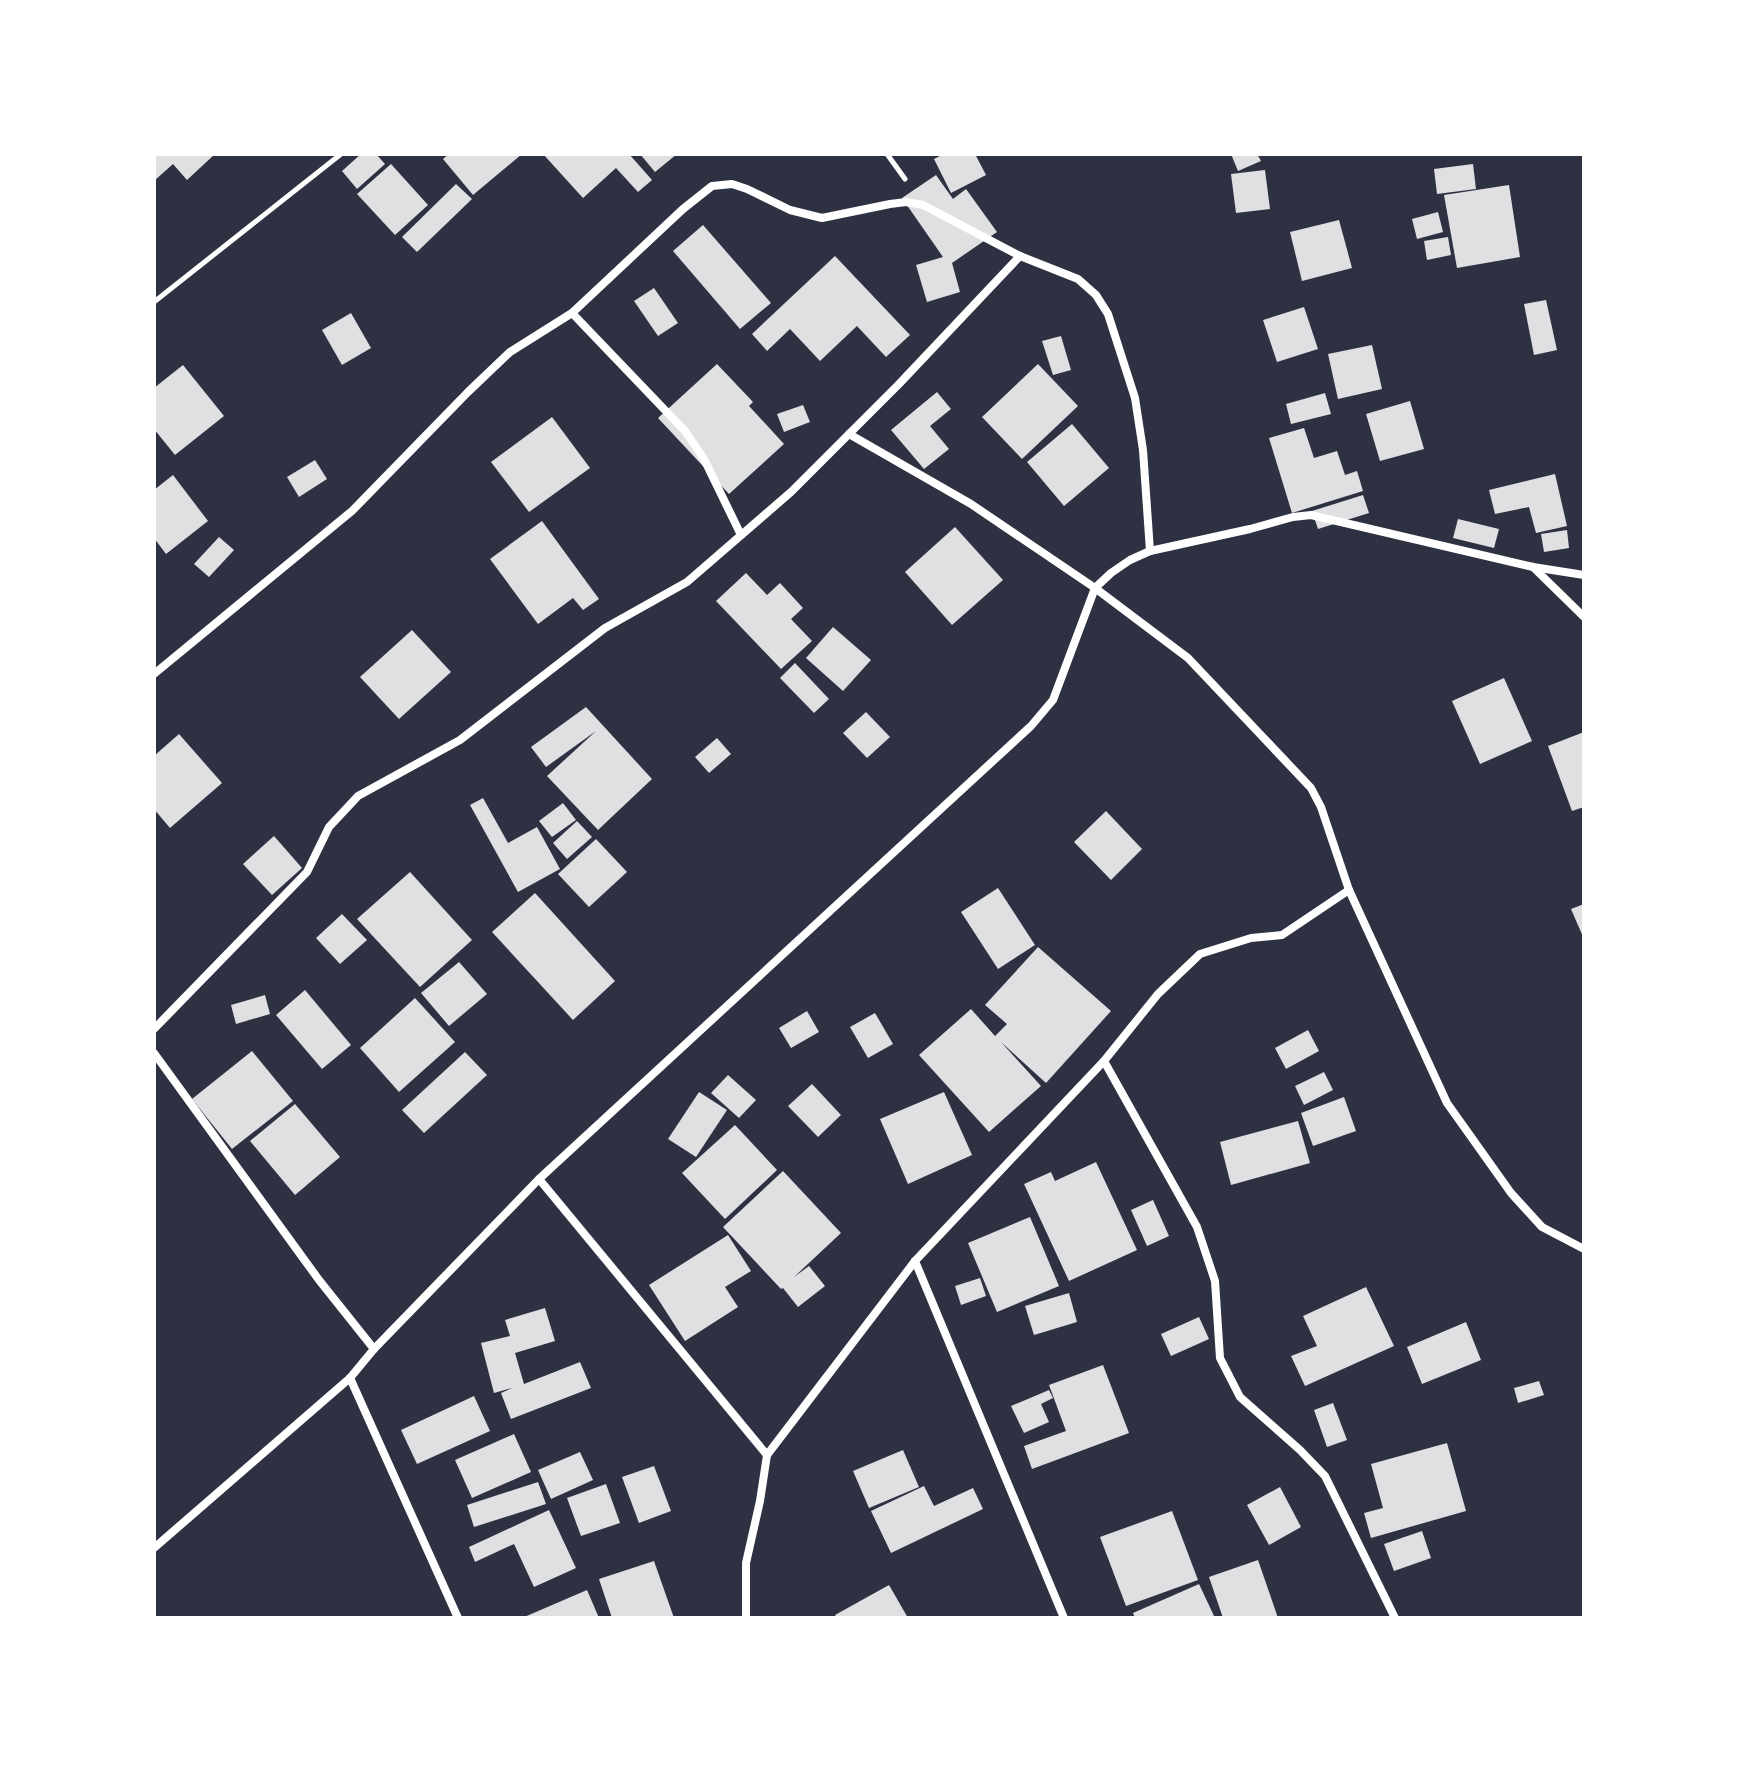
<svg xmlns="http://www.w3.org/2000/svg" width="1738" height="1772" font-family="Barlow,sans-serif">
  <rect width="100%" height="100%" fill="#2d3142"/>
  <g fill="#e0e0e3">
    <polygon points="155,154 215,154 187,180 173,164 154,181"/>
    <polygon points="361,154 376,154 385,164 357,189 342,171"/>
    <polygon points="449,154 522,154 473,195 443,159"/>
    <polygon points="543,154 629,154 652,180 638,192 616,168 583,198"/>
    <polygon points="640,154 677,154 655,172"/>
    <polygon points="944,154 975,154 986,175 951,193 934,159"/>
    <polygon points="1231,154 1257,154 1261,161 1238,171"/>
    <polygon points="391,164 428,205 395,235 357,194"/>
    <polygon points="1473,164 1476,189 1437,194 1434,169"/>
    <polygon points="1265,170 1270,209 1236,213 1231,174"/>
    <polygon points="936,175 953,199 966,189 997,232 952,263 960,292 927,302 916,265 943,257 902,198"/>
    <polygon points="456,184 472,199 417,252 402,237"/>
    <polygon points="1509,185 1520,257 1457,268 1444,195"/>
    <polygon points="1438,212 1443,232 1417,239 1412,219"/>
    <polygon points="1339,220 1352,268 1302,281 1290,232"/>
    <polygon points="703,225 771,303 740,329 673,251"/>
    <polygon points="1448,237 1451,255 1427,260 1424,241"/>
    <polygon points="835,256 910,335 886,357 857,326 820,361 790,329 767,351 752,334"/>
    <polygon points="654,288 678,323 658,336 634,301"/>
    <polygon points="1546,300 1557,350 1534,355 1524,304"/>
    <polygon points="1304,307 1318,349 1277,362 1263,320"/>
    <polygon points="351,313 371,348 342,365 322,330"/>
    <polygon points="1061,336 1071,370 1053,375 1042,341"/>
    <polygon points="1372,345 1382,389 1338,399 1328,354"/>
    <polygon points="717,364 753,402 749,406 784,444 729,494 658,418"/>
    <polygon points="1038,364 1078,406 1022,459 982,417"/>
    <polygon points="183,365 224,416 175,455 154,429 154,388"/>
    <polygon points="937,392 951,409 930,426 949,449 924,469 891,430"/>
    <polygon points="1325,393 1331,414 1291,424 1286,404"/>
    <polygon points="1410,401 1424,449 1380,461 1366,414"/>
    <polygon points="803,405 810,422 784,432 777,414"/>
    <polygon points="552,417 590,468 529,512 491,462"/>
    <polygon points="1072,424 1109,468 1064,506 1027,462"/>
    <polygon points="1304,428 1314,458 1337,451 1345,475 1357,471 1363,491 1292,513 1269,438"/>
    <polygon points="315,460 327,479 299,497 287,477"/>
    <polygon points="1555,474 1567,526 1536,533 1529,507 1495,514 1489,490"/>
    <polygon points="173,475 208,521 166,554 154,538 154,490"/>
    <polygon points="1363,495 1369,513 1318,529 1312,511"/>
    <polygon points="1458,519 1499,529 1494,548 1453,538"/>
    <polygon points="542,521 599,599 583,610 573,598 538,624 490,559"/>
    <polygon points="955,527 1003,580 952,625 905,572"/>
    <polygon points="1567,530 1569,548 1544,552 1541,534"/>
    <polygon points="219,537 234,550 209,577 194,564"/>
    <polygon points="746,573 767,595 780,583 803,608 791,619 812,641 781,669 716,601"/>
    <polygon points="833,627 871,660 843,691 806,658"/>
    <polygon points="412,630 451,672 399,719 360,677"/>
    <polygon points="795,663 829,699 814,713 780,678"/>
    <polygon points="1504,678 1532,741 1480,764 1452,701"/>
    <polygon points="586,707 652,779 598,830 547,776 596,731 546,767 531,747"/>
    <polygon points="866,712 890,737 867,758 843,733"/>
    <polygon points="1584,732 1584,807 1572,811 1548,746"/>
    <polygon points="179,734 222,783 170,828 154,809 154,756"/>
    <polygon points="717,738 731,754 709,773 695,757"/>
    <polygon points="483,798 508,843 537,827 560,869 518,892 470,805"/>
    <polygon points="563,803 576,820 552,837 539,821"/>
    <polygon points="1106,811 1142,849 1111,880 1074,842"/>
    <polygon points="577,821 592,837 567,859 553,843"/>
    <polygon points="274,836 302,868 272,895 243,864"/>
    <polygon points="596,839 627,872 589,907 558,874"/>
    <polygon points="410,872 472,940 420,987 357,919"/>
    <polygon points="998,888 1035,945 998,969 961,912"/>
    <polygon points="535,893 615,981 573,1020 492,932"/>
    <polygon points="1584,904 1584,939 1571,909"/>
    <polygon points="342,914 367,940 340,964 316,938"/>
    <polygon points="1038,947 1111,1011 1046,1083 1001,1042 1041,1086 989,1132 919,1055 971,1009 995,1036 1007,1024 985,1005"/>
    <polygon points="459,962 487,994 449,1026 421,993"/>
    <polygon points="305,990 351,1045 322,1069 276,1015"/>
    <polygon points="265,995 270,1014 236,1024 231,1005"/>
    <polygon points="415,998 455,1042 399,1092 360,1048"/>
    <polygon points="807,1011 819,1032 791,1048 779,1028"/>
    <polygon points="875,1013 893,1044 868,1058 850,1027"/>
    <polygon points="1308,1030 1319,1051 1286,1069 1275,1048"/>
    <polygon points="252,1051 293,1101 232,1149 192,1099"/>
    <polygon points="465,1052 487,1075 424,1133 402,1110"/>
    <polygon points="1324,1072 1333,1090 1304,1105 1295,1086"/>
    <polygon points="728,1075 756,1100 739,1118 711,1093"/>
    <polygon points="812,1084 841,1115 818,1137 788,1106"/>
    <polygon points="699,1092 727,1110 696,1157 668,1139"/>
    <polygon points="944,1092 972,1155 908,1184 880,1119"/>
    <polygon points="1344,1097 1356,1131 1313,1146 1301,1113"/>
    <polygon points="295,1104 340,1157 295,1195 250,1141"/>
    <polygon points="1298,1121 1310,1163 1231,1185 1220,1142"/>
    <polygon points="735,1125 777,1170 725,1219 682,1173"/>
    <polygon points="1096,1162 1137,1250 1069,1281 1024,1184 1051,1172 1055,1181"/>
    <polygon points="783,1171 841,1233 794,1277 809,1266 825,1286 798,1307 783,1288 781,1289 723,1227"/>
    <polygon points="1153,1200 1169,1236 1147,1246 1131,1210"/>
    <polygon points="1030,1217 1059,1286 997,1312 968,1243"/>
    <polygon points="728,1235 751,1271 725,1287 738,1307 685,1341 649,1285"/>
    <polygon points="980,1278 986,1296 961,1305 955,1286"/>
    <polygon points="1366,1287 1394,1346 1305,1386 1291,1356 1317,1346 1303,1316"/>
    <polygon points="1069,1293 1077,1322 1034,1335 1025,1306"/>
    <polygon points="545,1308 555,1341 515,1353 524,1384 580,1362 591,1388 511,1419 501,1393 512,1388 494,1393 481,1343 510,1336 505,1320"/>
    <polygon points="1199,1317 1209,1339 1171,1356 1161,1334"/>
    <polygon points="1466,1322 1481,1360 1422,1384 1407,1347"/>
    <polygon points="1103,1365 1129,1433 1032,1469 1024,1446 1066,1431 1049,1385"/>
    <polygon points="1539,1381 1544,1395 1518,1403 1514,1388"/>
    <polygon points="1049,1390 1053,1398 1041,1404 1049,1422 1024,1433 1011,1406"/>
    <polygon points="474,1396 490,1431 417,1464 401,1430"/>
    <polygon points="1333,1403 1347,1440 1327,1447 1314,1410"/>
    <polygon points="514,1434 531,1472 472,1498 455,1460"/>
    <polygon points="1447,1443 1466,1511 1371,1538 1364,1513 1383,1508 1371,1464"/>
    <polygon points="903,1450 919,1487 869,1508 853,1471"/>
    <polygon points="580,1452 593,1480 551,1499 538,1470"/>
    <polygon points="654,1466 671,1511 639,1523 622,1477"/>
    <polygon points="538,1482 546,1504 474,1527 467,1505"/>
    <polygon points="606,1484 620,1523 581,1536 567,1498"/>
    <polygon points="924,1486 934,1506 973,1488 983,1509 891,1553 871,1511"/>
    <polygon points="1280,1487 1301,1527 1269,1545 1247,1505"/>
    <polygon points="549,1510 576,1568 534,1587 514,1544 475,1562 469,1547"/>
    <polygon points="1172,1511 1198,1580 1126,1606 1100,1537"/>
    <polygon points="1422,1531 1431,1558 1394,1571 1384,1544"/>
    <polygon points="1258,1560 1278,1618 1223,1618 1209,1577"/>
    <polygon points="654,1561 674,1618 612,1618 599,1579"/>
    <polygon points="1199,1584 1215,1618 1135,1618 1133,1613"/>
    <polygon points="889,1585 908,1618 837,1618 835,1615"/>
    <polygon points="587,1590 599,1618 522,1618"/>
  </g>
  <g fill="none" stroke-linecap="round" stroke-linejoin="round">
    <g stroke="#fff" stroke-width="5">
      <polyline points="887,154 905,179"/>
      <polyline points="154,302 341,154"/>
    </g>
    <g stroke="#fff" stroke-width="8">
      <polyline points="572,313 685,431 704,459 741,535"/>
      <polyline points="849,434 971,504 1095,588 1188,658 1311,788 1321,807 1349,890 1447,1103 1511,1193 1542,1227 1584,1249"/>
      <polyline points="1533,567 1584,617"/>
      <polyline points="154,674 352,511 468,392 510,352 572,313 683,209 712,186 732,184 747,189 790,210 822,218 890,204 906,202 923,205 1020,256 1078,279 1096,295 1108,314 1135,398 1143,450 1150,551"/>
      <polyline points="154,1029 307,872 329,827 358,796 460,740 605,628 687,582 791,492 899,384 1020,256"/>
      <polyline points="154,1053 319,1280 374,1349"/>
      <polyline points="1104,1061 1197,1227 1215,1281 1220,1358 1240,1397 1300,1450 1325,1476 1395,1618"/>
      <polyline points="539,1179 767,1455 760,1501 746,1563 746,1618"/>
      <polyline points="915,1261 1064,1618"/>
      <polyline points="350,1378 458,1618"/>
      <polyline points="767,1455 915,1261 1104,1061 1158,994 1200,954 1251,938 1282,935 1349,890"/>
      <polyline points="154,1548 350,1378 374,1349 539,1179 1031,726 1053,700 1095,588 1111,573 1130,560 1150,551 1250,529 1293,517 1311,515 1533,567 1584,575"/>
    </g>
  </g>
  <rect width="1738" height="1772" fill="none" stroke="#ffffff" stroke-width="312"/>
</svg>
